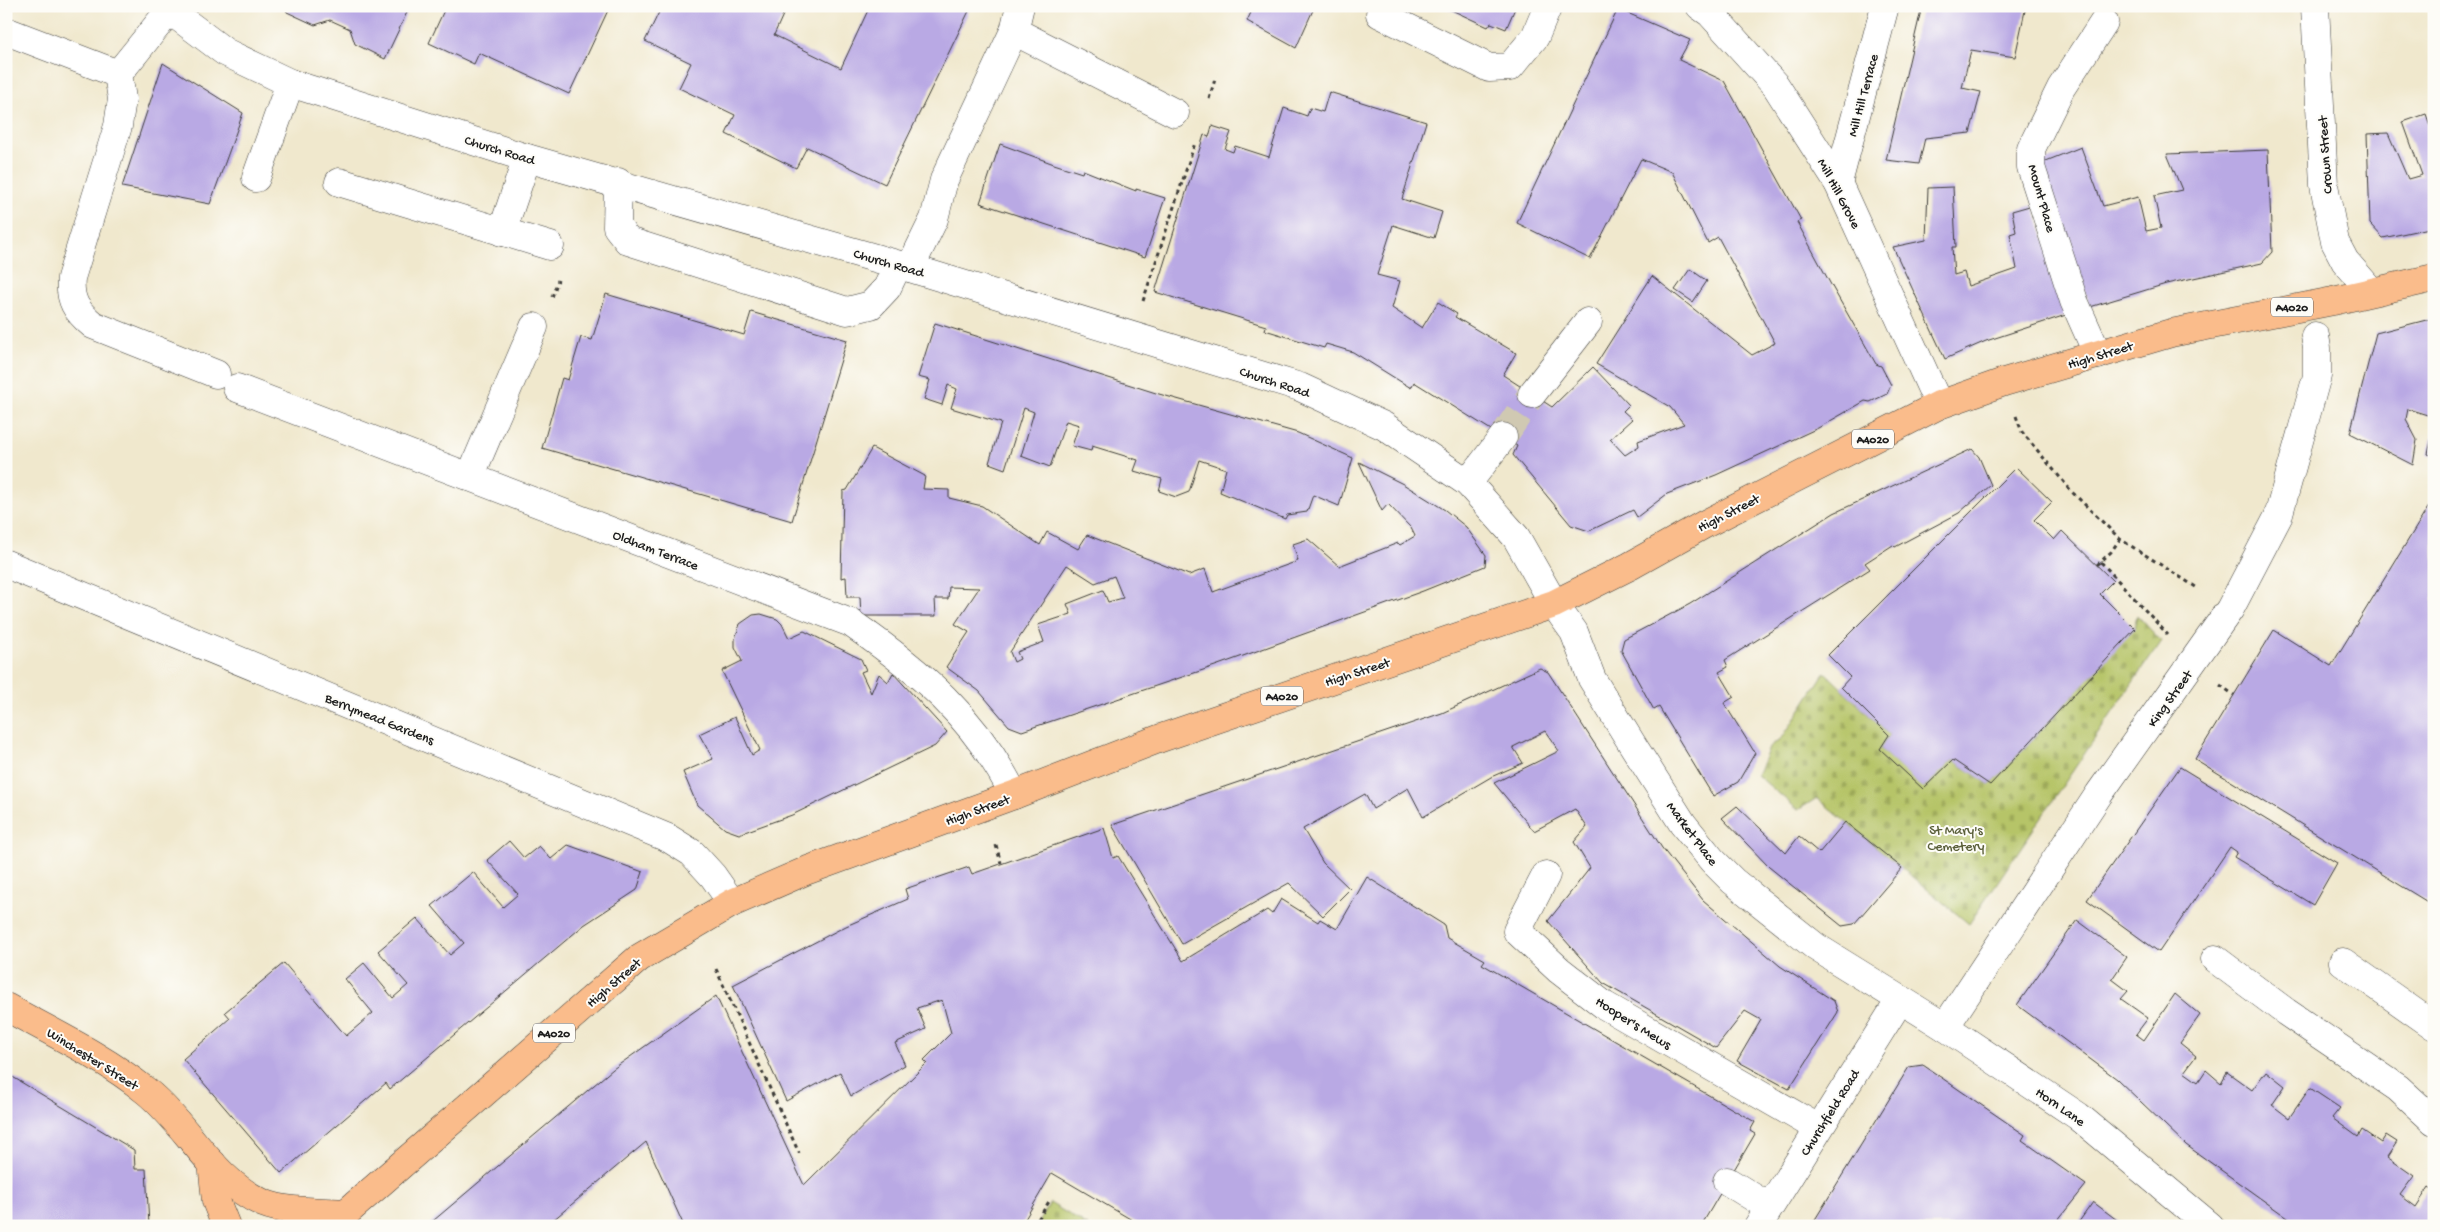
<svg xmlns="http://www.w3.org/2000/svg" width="2440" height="1232" font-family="'Gochi Hand',sans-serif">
  <defs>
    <pattern id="cemetery-stones" width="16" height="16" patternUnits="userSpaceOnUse" patternTransform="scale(1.25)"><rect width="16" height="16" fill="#b6c467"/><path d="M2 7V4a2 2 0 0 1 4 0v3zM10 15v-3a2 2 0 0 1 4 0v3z" fill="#9ca859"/></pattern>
  </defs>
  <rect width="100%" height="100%" fill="#fdfcf7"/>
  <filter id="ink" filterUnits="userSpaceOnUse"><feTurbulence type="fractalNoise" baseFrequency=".02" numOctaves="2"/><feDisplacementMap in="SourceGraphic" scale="10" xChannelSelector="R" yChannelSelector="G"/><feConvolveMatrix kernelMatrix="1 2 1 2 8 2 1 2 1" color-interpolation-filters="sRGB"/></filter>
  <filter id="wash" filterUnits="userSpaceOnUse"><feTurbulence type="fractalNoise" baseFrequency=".0096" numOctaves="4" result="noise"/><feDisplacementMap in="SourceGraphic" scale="20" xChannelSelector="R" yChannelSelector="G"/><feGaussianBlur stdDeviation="1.12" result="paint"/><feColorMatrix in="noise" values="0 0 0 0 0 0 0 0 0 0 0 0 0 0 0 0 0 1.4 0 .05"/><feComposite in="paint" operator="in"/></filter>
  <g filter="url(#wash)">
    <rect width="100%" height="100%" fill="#f0e8cd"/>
    <g fill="url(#cemetery-stones)" stroke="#697042">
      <polygon points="2137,615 2161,641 1969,924 1817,798 1798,810 1757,775 1770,746 1782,738 1825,672 1889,735 1880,749 1923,788 1953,760 1990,785 2134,629"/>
      <polygon points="1050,1203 1088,1226 1037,1226"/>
    </g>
    <g id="blocks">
      <g fill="#b9a9e4" fill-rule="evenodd">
        <polygon points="285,6 410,6 385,59 355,44 350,29 330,20 315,25 287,12"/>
        <polygon points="446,6 610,6 569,94 479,53 474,64 429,43"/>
        <polygon points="662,6 787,6 774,35 841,68 870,6 959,6 969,11 885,184 807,147 796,168 726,134 735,115 679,88 691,63 645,41"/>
        <polygon points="1254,6 1309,6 1313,10 1296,48 1247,21"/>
        <polygon points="1443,6 1516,6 1506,29 1491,23 1488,27"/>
        <polygon points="1922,6 2026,6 2015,57 1971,50 1962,88 1981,92 1970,133 1925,138 1919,164 1886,160"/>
        <polygon points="1618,9 1690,40 1679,60 1724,81 1801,220 1797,222 1830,283 1876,364 1881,366 1891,385 1887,394 1870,402 1865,401 1818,428 1716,475 1667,494 1637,517 1633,510 1589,531 1571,525 1513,455 1517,446 1414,382 1411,388 1353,352 1326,344 1324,348 1265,330 1266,326 1155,292 1204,135 1209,137 1212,126 1231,132 1225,149 1233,152 1235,146 1269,157 1284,108 1307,116 1310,108 1323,112 1329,92 1426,122 1402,199 1442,212 1434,238 1393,225 1377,275 1400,281 1392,308 1422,328 1438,302 1457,314 1455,317 1516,353 1503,375 1552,407 1593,367 1629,405 1623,411 1632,419 1610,439 1625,455 1639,446 1638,441 1684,424 1670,407 1596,364 1652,276 1752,355 1775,343 1718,237 1708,243 1672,172 1641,159 1590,259 1517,223"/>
        <polygon points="163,63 243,113 210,204 122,187"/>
        <polygon points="2426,114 2434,137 2434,227 2383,238 2370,224 2367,134 2388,133 2408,179 2422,175 2403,122"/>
        <polygon points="1000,144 1054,164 1082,173 1083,170 1136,191 1136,189 1165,198 1145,257 980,203"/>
        <polygon points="2081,147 2103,206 2138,197 2146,231 2161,228 2154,196 2182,190 2167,154 2268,150 2272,252 2262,263 2166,284 2090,307 2041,163"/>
        <polygon points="1953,187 1956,247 1952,247 1954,275 1964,272 1968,286 2017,269 2010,234 2016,232 2012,211 2033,205 2069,314 1986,341 1945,359 1893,247 1926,240 1928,188"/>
        <polygon points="1690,269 1707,281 1693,302 1675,290"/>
        <polygon points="606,294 744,335 751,312 847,340 792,521 542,448 562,378 568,380 581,337 592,340"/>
        <polygon points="2434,318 2434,417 2408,409 2406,419 2417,440 2413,465 2350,433 2376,333"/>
        <polygon points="935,323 1159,394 1298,433 1353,458 1339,506 1313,495 1307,512 1287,515 1285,519 1220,492 1226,469 1199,460 1189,492 1176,497 1159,491 1162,479 1134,471 1138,460 1092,446 1091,451 1072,446 1079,425 1066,421 1050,467 1021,456 1034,412 1024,408 1005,469 989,463 1001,423 951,408 957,389 948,385 942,405 924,399 930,380 918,377"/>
        <polygon points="2433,432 2434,432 2434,456 2428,454"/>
        <path d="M872 448 925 476 923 489 949 490V498L982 506 1040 545 1047 532 1078 549 1087 535 1189 575 1205 569 1213 592 1298 561 1293 544 1308 539 1339 566 1398 543 1400 545 1415 536 1411 528 1388 504 1382 511 1359 462 1403 484 1445 510 1466 527 1486 555 1485 566 1423 591 1218 665 1022 731 1009 726 979 691 946 667 969 632 955 624 979 588 949 587 948 599H935L936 616H861L860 597H847L846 577 841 578 843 491 847 490ZM1067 565 1095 583 1114 576 1123 598 1108 602 1103 590 1067 604 1071 614 1038 625 1044 642 1017 652 1020 659 1014 662 1010 652Z"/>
        <polygon points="1972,449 1979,457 1991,485 1959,513 1895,547 1893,545 1865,563 1870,569 1725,660 1728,667 1719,672 1734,697 1724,703 1755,753 1738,782 1713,796 1659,707 1654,710 1621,650 1624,639 1690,604 1834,513"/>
        <polygon points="2016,467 2052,502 2034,520 2054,540 2062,531 2113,581 2100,594 2135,629 1990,785 1953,760 1923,789 1880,749 1889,735 1841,687 1850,677 1828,655"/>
        <polygon points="2434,498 2434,906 2195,759 2274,630 2331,666"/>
        <polygon points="761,614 777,619 782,624 789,638 804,631 861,659 866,670 861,672 871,693 879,674 888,682 893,673 947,732 935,746 889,768 792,815 739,834 725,829 697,805 683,772 713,759 699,734 735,717 752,755 760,750 722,671 742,661 735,647 735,639 740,624 753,615"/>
        <polygon points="1540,668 1548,672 1662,848 1703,900 1780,966 1834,1001 1838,1012 1789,1089 1737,1061 1761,1020 1745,1011 1716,1048 1603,983 1548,921 1590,868 1574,842 1587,827 1575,809 1534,831 1494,783 1559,751 1545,731 1513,747 1523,763 1491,777 1423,817 1408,788 1373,809 1365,794 1303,829 1323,863 1350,889 1323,916 1289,883 1182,944 1112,825 1442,713"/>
        <polygon points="2180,767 2337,863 2313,905 2234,857 2237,852 2230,847 2159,952 2087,900"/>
        <polygon points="1737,806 1786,853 1799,836 1819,853 1845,822 1902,868 1854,924 1842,926 1769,867 1722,818"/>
        <polygon points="1104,828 1113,858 1118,856 1183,961 1267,910 1272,914 1281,899 1318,922 1320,919 1337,929 1367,877 1444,925 1447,938 1485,960 1482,964 1755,1122 1750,1131 1755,1134 1701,1226 1136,1226 1137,1223 1052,1173 1021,1226 684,1226 646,1142 546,1226 427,1226 613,1069 716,996 804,1185 927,1063 924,1060 951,1033 942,1000 917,1008 926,1029 895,1043 905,1065 851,1096 840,1072 786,1101 733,985 846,926 908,899 905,889 969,867 972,874"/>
        <polygon points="509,841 524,858 539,846 551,859 568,845 643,872 637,890 584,925 390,1089 386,1083 281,1173 183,1059 230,1018 225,1012 284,963 346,1036 373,1013 345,979 364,963 393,998 408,985 378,951 417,918 450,955 464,943 432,906 473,872 503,907 518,894 487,860"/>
        <polygon points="2077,920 2127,957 2112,979 2128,991 2121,999 2148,1018 2136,1034 2144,1040 2175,994 2200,1015 2180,1043 2196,1056 2184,1072 2198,1082 2206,1070 2221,1083 2227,1072 2252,1090 2266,1071 2285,1086 2272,1105 2289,1118 2310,1088 2340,1108 2332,1118 2358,1137 2362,1130 2381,1143 2386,1135 2397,1142 2387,1157 2414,1176 2400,1195 2416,1207 2429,1187 2434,1190 2434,1226 2299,1226 2186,1145 2117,1079 2017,1005"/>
        <polygon points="1923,1065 2025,1135 2022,1140 2086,1185 2057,1221 2063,1226 1811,1226 1909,1067"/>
        <polygon points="6,1073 134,1150 135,1169 146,1169 149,1226 6,1226"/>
        <polygon points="2093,1202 2125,1226 2076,1226"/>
      </g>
    </g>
  </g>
  <g filter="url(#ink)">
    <use href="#blocks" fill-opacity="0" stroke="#3c3b37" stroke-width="1"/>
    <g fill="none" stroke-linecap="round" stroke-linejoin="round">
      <polyline stroke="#d0c9b2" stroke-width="28" stroke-dasharray="28 14" stroke-linecap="butt" points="1503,437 1532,394"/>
      <defs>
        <g id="minor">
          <polyline points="164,6 225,52 290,83 527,158 910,268 1300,387 1384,426 1468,483 1516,537 1554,604 1574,632 1592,679 1634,747 1683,824 1712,860 1733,881 1816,947 1945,1027 2078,1116 2210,1226"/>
          <polyline points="1700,6 1710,13 1776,86 1838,183 1939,405"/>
          <polyline points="2315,6 2324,185 2335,242 2345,261 2371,291"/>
          <polyline points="1380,14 1489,68 1510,67 1535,37 1548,6"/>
          <polyline points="6,31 118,74 173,6"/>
          <polyline points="1014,31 1175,113"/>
          <path d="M118 74 122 99 118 126 71 278C69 300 76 311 93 325L216 374"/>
          <polyline points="256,178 290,83"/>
          <polyline points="339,182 550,246"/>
          <polyline points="618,182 617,227 628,241 847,311 871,305 887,288 898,265"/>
          <polyline points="1838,183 1885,6"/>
          <polyline points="502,232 527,158"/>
          <polyline points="910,268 934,219 944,180 1014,31 1020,6"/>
          <polyline points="2098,355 2074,301 2031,167 2031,149 2061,88 2104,22"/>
          <path d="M237 388 851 623C921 672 975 717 1014 795"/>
          <polyline points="1532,394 1588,322"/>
          <polyline points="470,477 534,327"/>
          <polyline points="1468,483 1503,437"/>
          <polyline points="6,564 668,838 692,853 713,876 732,903"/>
          <polyline points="1546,875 1517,931 1559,970 1604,1005 1818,1128"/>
          <polyline points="2215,959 2286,1012 2398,1088 2434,1121"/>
          <polyline points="2343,962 2434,1026"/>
          <polyline points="1945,1027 2099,794 2230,609 2278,517 2317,376 2317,348 2315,336"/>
          <polyline points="1727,1181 1769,1207"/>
          <polyline points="1758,1226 1900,1000"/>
        </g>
        <g id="major">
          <path d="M6 1007C53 1033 104 1057 146 1091 187 1124 213 1181 263 1203 288 1213 320 1211 346 1213"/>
          <polyline points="212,1163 216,1201 226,1226"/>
          <polyline points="331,1226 639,958 732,903 808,870 1014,795 1161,738 1554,604 1630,566 1705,524 1939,405 2004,382 2171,333 2333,301 2434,278"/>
        </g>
      </defs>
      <use href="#minor" stroke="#3c3b37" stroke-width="29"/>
      <use href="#major" stroke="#3c3b37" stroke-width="29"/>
      <g stroke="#3c3b37" stroke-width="3" stroke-dasharray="4 4" stroke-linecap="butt">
        <polyline points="1209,99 1216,76"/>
        <polyline points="552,297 558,280"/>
        <polyline points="1143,301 1195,143"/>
        <polyline points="2016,416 2022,432 2073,493 2120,539 2199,589"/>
        <polyline points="2101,562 2168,635"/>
        <polyline points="2097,565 2111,552 2120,539"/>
        <polyline points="2220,685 2234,695"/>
        <polyline points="996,845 1001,863"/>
        <polyline points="716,969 799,1153"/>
        <polyline points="1034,1226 1050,1200"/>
      </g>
      <use href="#minor" stroke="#fff" stroke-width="28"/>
      <use href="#major" stroke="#fabc8b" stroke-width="28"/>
    </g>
  </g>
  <g text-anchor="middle" stroke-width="4" stroke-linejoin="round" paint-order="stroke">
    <g fill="#fdfcf7" stroke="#605f5e" stroke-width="1">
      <rect x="2271" y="297.5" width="42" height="19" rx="4"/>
      <rect x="1852" y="429.5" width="42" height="19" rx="4"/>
      <rect x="1261" y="686.5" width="42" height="19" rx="4"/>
      <rect x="533" y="1023.5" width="42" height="19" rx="4"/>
    </g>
    <g font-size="12" font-weight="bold" fill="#1c1c1c">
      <text x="2292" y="311">A4020</text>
      <text x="1873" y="443">A4020</text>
      <text x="1282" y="700">A4020</text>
      <text x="554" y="1037">A4020</text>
    </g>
    <g font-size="14" fill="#1c1c1c" stroke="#fdfcf7">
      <text transform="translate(1862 95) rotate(-75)" y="5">Mill Hill Terrace</text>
      <text transform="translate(500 149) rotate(17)" y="5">Church Road</text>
      <text transform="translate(2324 155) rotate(-94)" y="5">Crown Street</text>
      <text transform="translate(1840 193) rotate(62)" y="5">Mill Hill Grove</text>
      <text transform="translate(2043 198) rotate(74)" y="5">Mount Place</text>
      <text transform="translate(889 262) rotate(16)" y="5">Church Road</text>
      <text transform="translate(2100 354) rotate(-17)" y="5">High Street</text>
      <text transform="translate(1275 381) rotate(18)" y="5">Church Road</text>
      <text transform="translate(1728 512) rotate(-27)" y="5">High Street</text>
      <text transform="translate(656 549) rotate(21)" y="5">Oldham Terrace</text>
      <text transform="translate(1357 671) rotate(-18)" y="5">High Street</text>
      <text transform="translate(2169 698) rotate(-54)" y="5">King Street</text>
      <text transform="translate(380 718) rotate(22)" y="5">Berrymead Gardens</text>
      <text transform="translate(977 809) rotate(-20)" y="5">High Street</text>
      <text transform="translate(1693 833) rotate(53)" y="5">Market Place</text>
      <text transform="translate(613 982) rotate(-41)" y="5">High Street</text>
      <text transform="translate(1634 1022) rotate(32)" y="5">Hooper's Mews</text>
      <text transform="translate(93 1058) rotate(32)" y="5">Winchester Street</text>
      <text transform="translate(2061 1106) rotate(35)" y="5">Horn Lane</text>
      <text transform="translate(1829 1112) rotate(-58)" y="5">Churchfield Road</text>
    </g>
    <g font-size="14" fill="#5a5f3a" stroke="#fdfcf7">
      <text x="1956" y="834">St Mary's<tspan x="1956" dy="16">Cemetery</tspan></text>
    </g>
  </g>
  <rect width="2440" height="1232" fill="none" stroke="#fdfcf7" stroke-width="25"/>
</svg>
